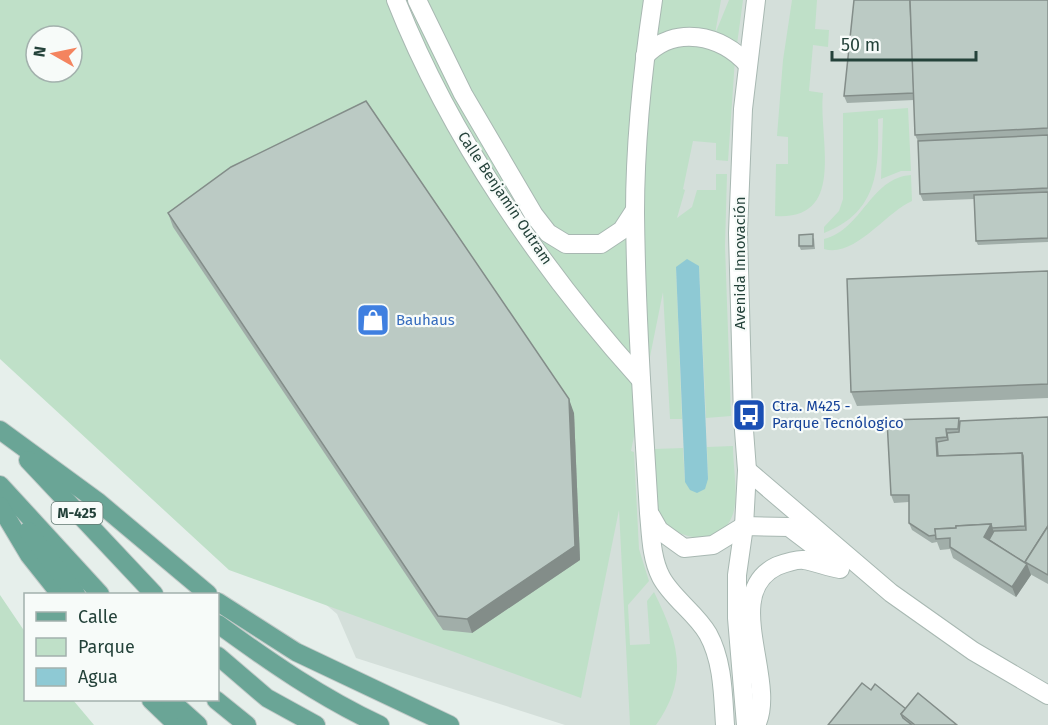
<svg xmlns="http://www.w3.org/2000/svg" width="1048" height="725" font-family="'Fira Sans',sans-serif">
  <rect width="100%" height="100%" fill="#e6efeb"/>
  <polygon fill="#d4dfda" points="91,0 1048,0 1048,725 565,725 356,658 337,614 134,441"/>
  <g fill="#bfe0c8" fill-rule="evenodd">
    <path d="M0 0H721L715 34 729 0H743L735 59 728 161 716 160V143L693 141 683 189 685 190 677 218 692 207 697 190H716V174H727L725 246 731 416 706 418 699 266 676 267 682 419H670L663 292 631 451 634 452 639 549 649 581 628 605 630 645 650 644 647 601 654 592C678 641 690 677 656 725H630L619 510 581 698 229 570 0 359ZM36 36H72V72H36Z"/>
    <path d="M792 0H817L815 29 829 30 828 47 813 45 809 91 823 93C818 138 848 221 775 216L776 164H788V137L777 136 783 60Z"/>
    <path d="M908 108 911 171H901L881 179 883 118 878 119C879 168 879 212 824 233V227L839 211 843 199V113Z"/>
    <path d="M911 175 912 201C886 212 855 258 824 249V239C863 229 870 178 911 175Z"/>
    <path d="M733 446C733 466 738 491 734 510 726 548 673 544 660 513 654 499 656 466 654 449L683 448 685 482 708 479 707 447Z"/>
    <polygon points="0,595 25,632 26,700 73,700 94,725 0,725"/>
  </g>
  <polygon fill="#8ec9d4" points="687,259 699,266 708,479 705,489 697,493 690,490 685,482 676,267"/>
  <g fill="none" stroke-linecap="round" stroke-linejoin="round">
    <defs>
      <g id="minor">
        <path d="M396 0C450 137 542 270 641 380"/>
        <polyline points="417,0 463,94 534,215 548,233 566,244 601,244 622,230 635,210"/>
        <path d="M653 0C643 67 635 145 635 213 636 313 643 413 649 513 651 533 651 558 661 577 672 598 696 613 708 634 723 661 723 695 725 725"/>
        <path d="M645 56C674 25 722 34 748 65"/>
        <polyline points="747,470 891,593 973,651 1048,695"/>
        <polyline points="651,516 659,530 684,548 713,545 744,526 789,527 839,565"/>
        <polyline points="746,725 737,618 737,575 744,526 747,470 743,417 738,233 743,109 756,0"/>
        <path d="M756 725C778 682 720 593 777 566 785 563 796 559 804 560 816 562 828 567 840 569"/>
      </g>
      <g id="primary">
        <polyline points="0,430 97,501 208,594"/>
        <polyline points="28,460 154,594"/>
        <polyline points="0,485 100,594"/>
        <polyline points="0,506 29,555 60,594"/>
        <polyline points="28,531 76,594"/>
        <polyline points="218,602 296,652 450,725"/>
        <path d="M218 624C270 662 322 698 380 725"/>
        <polyline points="218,656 267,698 316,725"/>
        <polyline points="151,700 177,725"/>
        <polyline points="170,700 198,725"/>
        <polyline points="216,700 247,725"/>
      </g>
    </defs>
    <use href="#minor" stroke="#a8b8b2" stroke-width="20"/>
    <use href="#primary" stroke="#c2cac8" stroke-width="20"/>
    <use href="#minor" stroke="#fff" stroke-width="18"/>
    <use href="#primary" stroke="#6aa596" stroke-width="18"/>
  </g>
  <g fill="#a1aea9">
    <polygon points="1048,0 1048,242 978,245 976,241 974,199 923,201 920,194 918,141 915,135 914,100 847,103 844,96"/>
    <polygon points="168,213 574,413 580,560 472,633 443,630 173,227"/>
    <polygon points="814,238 815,249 801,250 799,246"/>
    <polygon points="1048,271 1048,398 857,406 851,392"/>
    <polygon points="1048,417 1048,584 1030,574 1031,575 1016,597 953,558 950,549 940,550 937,542 932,543 912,530 909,523 909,502 894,503 891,495 887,420 960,421"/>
    <polygon points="871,690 906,709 957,725 828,725"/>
  </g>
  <g fill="#838d89">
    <polygon points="569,399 574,413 580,560 472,633 467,619"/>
    <polygon points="1022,453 1024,460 1027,534 1025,526"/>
    <polygon points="991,524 995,535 989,546 984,537"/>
    <polygon points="1027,564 1031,575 1016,597 1012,587"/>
  </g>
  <g fill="#bbcac4" stroke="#838d89" stroke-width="1.5">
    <polygon points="854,0 910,0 914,93 844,96"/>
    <polygon points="910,0 1048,0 1048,128 915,135"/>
    <polygon points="366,101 569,399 575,546 467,619 438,616 168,213 231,167"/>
    <polygon points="1048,135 1048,188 920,194 918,141"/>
    <polygon points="1048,192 1048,238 976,241 974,195"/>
    <polygon points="813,234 813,246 799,246 799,235"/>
    <polygon points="1048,271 1048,384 851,392 847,279"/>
    <polygon points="1048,417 1048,526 1025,562 1025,563 989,540 994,531 1026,530 1023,456 1022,453 938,456 937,442 948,440 947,433 959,432 960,421"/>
    <polygon points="959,418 958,429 946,429 947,437 936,438 937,456 1022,453 1025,526 992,528 991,524 956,526 956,528 935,529 936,535 929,536 909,523 909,495 891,495 887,420"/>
    <polygon points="991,524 984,537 1027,564 1012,587 950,547 950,538 936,539 935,529 956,528 956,526"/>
    <polygon points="1048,526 1048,575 1025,562"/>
    <polygon points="862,683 871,690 875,684 906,709 901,714 903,718 912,725 828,725"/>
    <polygon points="918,693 957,725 915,725 901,714"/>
  </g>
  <defs>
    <symbol id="shop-square" viewBox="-11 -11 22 22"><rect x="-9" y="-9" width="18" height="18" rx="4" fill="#3f7fe0" stroke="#f7fbf9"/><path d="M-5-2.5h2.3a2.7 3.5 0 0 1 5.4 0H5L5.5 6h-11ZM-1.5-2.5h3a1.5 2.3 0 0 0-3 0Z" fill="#fff"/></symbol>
    <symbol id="bus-square" viewBox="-11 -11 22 22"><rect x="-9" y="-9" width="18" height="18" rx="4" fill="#1a4fb4" stroke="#f7fbf9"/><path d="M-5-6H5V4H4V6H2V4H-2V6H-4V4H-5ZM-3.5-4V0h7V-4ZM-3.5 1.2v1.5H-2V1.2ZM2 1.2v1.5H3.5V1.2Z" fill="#fff"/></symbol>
  </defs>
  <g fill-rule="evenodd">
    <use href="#shop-square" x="354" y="301" width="38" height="38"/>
    <use href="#bus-square" x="730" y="396" width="38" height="38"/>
  </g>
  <g text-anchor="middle" stroke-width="4.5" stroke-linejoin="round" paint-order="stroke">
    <rect fill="#f7fbf9" stroke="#637a73" stroke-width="1.5" x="51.5" y="502" width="51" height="22" rx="4.5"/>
    <g font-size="14" font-weight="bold" fill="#24423a">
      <text x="77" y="518">M-425</text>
    </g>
    <g font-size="15" fill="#24423a" stroke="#f7fbf9">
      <text transform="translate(505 198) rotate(56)" y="5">Calle Benjamín Outram</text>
      <text transform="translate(740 263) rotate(-90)" y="5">Avenida Innovación</text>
    </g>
    <g font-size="15" fill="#366cbe" stroke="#f7fbf9" text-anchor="start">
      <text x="396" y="325">Bauhaus</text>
    </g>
    <g font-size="15" fill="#164399" stroke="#f7fbf9" text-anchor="start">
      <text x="772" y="411">Ctra. M425 -<tspan x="772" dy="17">Parque Tecnólogico</tspan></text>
    </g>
  </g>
  <rect x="24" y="593" width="195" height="108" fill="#f7fbf9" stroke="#a3b1ad" stroke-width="1.5"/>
  <rect x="36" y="612" width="30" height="9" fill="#6aa596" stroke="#a3b1ad" stroke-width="1.5"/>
  <text x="78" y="623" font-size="18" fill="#24423a">Calle</text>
  <rect x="36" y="638" width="30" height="18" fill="#bfe0c8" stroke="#a3b1ad" stroke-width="1.5"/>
  <text x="78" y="653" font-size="18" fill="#24423a">Parque</text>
  <rect x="36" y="668" width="30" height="18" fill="#8ec9d4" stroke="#a3b1ad" stroke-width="1.5"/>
  <text x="78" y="683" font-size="18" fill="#24423a">Agua</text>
  <g transform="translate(54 54) rotate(279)"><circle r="28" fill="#f7fbf9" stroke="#a3b1ad" stroke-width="1.5"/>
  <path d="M0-4.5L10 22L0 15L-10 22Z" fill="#f4845f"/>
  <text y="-9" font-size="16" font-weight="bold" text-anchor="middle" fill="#24423a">N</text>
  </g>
  <path d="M832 51v9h144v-9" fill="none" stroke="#24423a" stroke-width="3"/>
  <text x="841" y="51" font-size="18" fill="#24423a" stroke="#f7fbf9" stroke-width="4.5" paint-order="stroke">50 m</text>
</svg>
